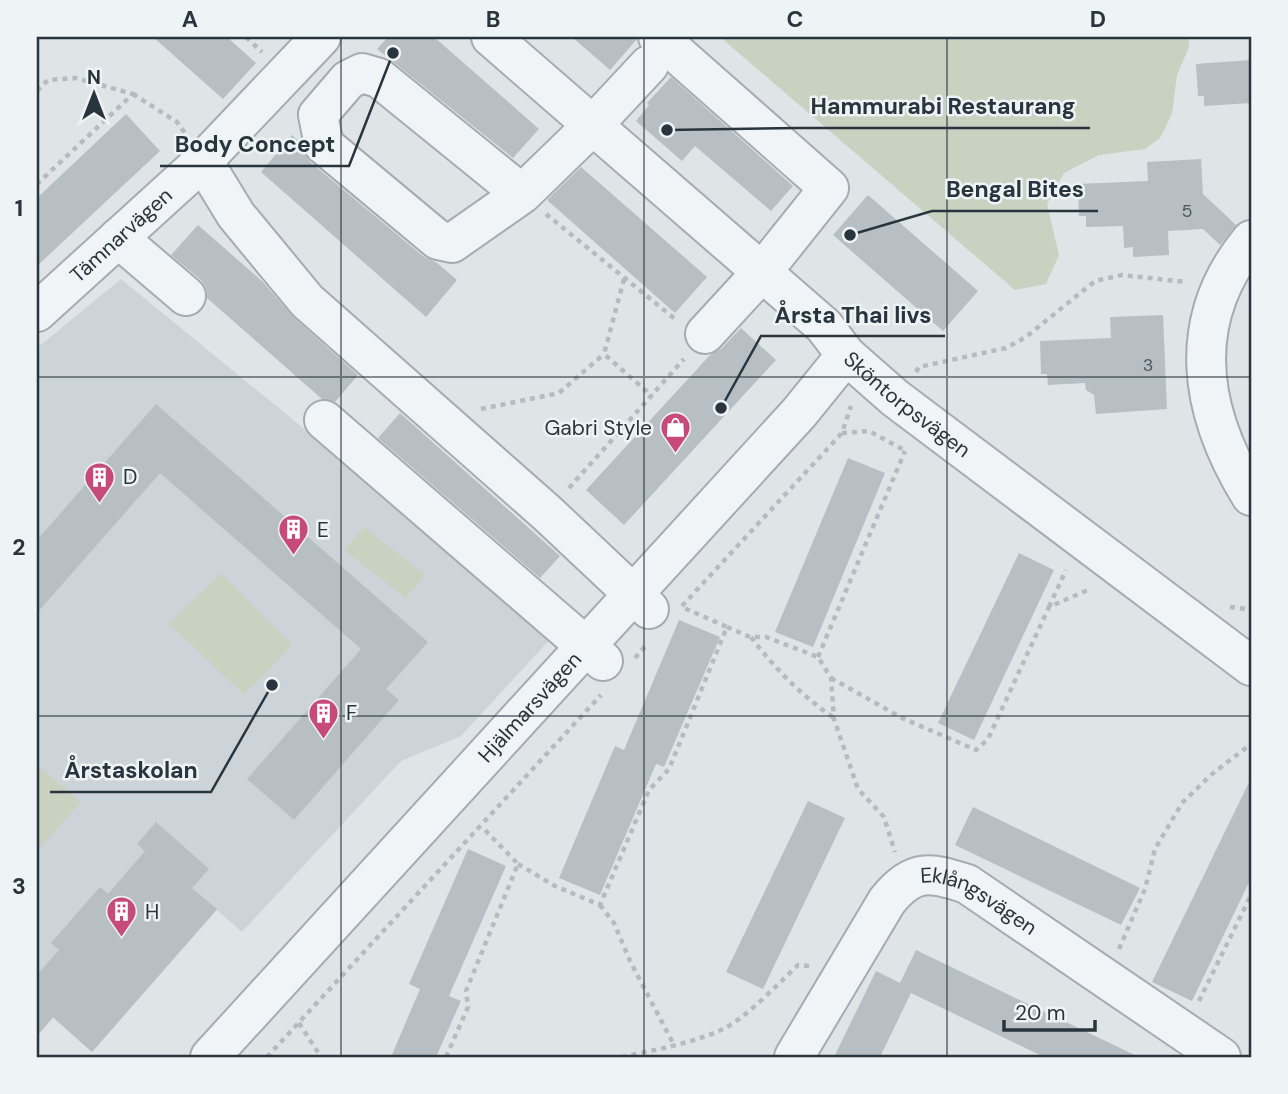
<svg xmlns="http://www.w3.org/2000/svg" width="1288" height="1094" font-family="'DM Sans',sans-serif">
  <rect width="100%" height="100%" fill="#dfe4e7"/>
  <polygon fill="#cdd4d9" points="121,279 555,634 461,736 401,761 242,932 217,910 92,1052 53,1018 37,1036 37,348"/>
  <g fill="#c9d1c1">
    <polygon points="720,37 1189,37 1189,47 1177,75 1172,114 1160,138 1145,149 1099,155 1064,173 1047,204 1059,255 1046,284 1015,290"/>
    <polygon points="364,527 425,575 405,598 344,550"/>
    <polygon points="221,573 292,645 244,695 169,624"/>
    <polygon points="37,765 81,802 37,851"/>
  </g>
  <g fill="#b7bfc4">
    <polygon points="153,37 227,37 256,63 223,99"/>
    <polygon points="388,37 434,37 539,129 513,158 377,49"/>
    <polygon points="572,37 637,37 637,39 610,70"/>
    <polygon points="1251,60 1251,103 1204,106 1204,96 1198,96 1196,64"/>
    <polygon points="671,77 793,186 771,211 695,146 682,161 636,121 649,105 647,103"/>
    <polygon points="126,114 160,151 37,266 37,198"/>
    <polygon points="292,135 301,144 310,162 424,257 436,262 457,280 426,317 261,172"/>
    <polygon points="1201,159 1203,194 1236,225 1220,245 1203,229 1168,231 1169,255 1133,257 1133,247 1124,248 1123,226 1086,227 1086,216 1079,216 1078,184 1148,181 1147,162"/>
    <polygon points="581,167 707,277 675,313 547,200"/>
    <polygon points="868,195 978,291 943,331 833,235"/>
    <polygon points="198,225 263,282 293,317 358,375 335,402 322,399 207,298 206,288 201,280 171,255"/>
    <polygon points="1163,315 1167,409 1096,414 1094,395 1086,390 1085,383 1048,385 1047,374 1041,374 1040,341 1111,338 1110,317"/>
    <polygon points="741,328 776,360 624,525 586,490 710,355 721,349"/>
    <polygon points="156,404 428,642 386,689 399,700 294,820 247,779 361,649 160,473 37,613 37,540"/>
    <polygon points="400,413 560,556 540,578 378,438"/>
    <polygon points="848,458 885,473 813,647 775,632"/>
    <polygon points="1019,553 1054,570 974,740 938,723"/>
    <polygon points="679,620 720,637 664,767 656,764 600,895 559,878 615,746 624,750"/>
    <polygon points="1251,778 1251,878 1192,1001 1152,982"/>
    <polygon points="808,801 845,818 763,989 726,972"/>
    <polygon points="973,807 1140,888 1121,925 955,845"/>
    <polygon points="156,822 209,869 192,888 217,909 92,1052 53,1017 37,1036 37,975 59,950 51,943 100,887 108,894 145,851 137,844"/>
    <polygon points="468,849 506,866 449,996 461,1001 436,1057 391,1057 420,989 409,984"/>
    <polygon points="916,950 1001,991 1139,1057 1044,1057 911,993 880,1057 834,1057 876,971 900,983"/>
  </g>
  <g fill="none" stroke-linecap="round" stroke-linejoin="round">
    <defs>
      <g id="minor">
        <path id="s1" d="M491 37 824 326 846 355 895 398 1251 666"/>
        <polyline points="658,37 829,188 762,272 705,334"/>
        <polyline points="203,161 236,215 307,301 547,513 649,609"/>
        <polyline points="522,194 379,78 362,73 348,80 318,115 324,145 438,240 452,243 522,194 593,125 649,65"/>
        <polyline points="118,238 186,296"/>
        <path d="M1251 240C1184 321 1199 412 1251 496"/>
        <path id="s2" d="M37 312 203 161 321 37"/>
        <polyline points="324,420 603,661"/>
        <path id="s3" d="M210 1057 799 413 846 355"/>
        <path id="s4" d="M794 1057 887 901C913 868 931 872 967 884L1221 1057"/>
      </g>
    </defs>
    <use href="#minor" stroke="#a5acb1" stroke-width="42"/>
    <g stroke="#b5bbbf" stroke-width="4.5" stroke-dasharray="5 5" stroke-linecap="butt">
      <polyline points="246,37 262,52"/>
      <polyline points="37,91 48,80 76,78 133,94 37,184"/>
      <polyline points="133,94 177,122 185,133"/>
      <polyline points="546,214 675,319"/>
      <polyline points="624,279 604,354 652,396"/>
      <polyline points="916,372 919,367 1006,348 1026,337 1095,281 1122,275 1187,282"/>
      <polyline points="481,409 559,393 604,354"/>
      <polyline points="842,433 869,431 904,450"/>
      <polyline points="569,488 684,359"/>
      <polyline points="682,606 842,433 851,406"/>
      <polyline points="1049,607 1066,570"/>
      <polyline points="1230,607 1247,609"/>
      <polyline points="727,627 750,637 766,637 818,657 831,678 834,719 858,789 884,817 895,852"/>
      <path d="M751 637C775 669 801 695 834 718"/>
      <polyline points="818,657 905,451"/>
      <polyline points="635,658 648,643"/>
      <polyline points="831,678 902,718 976,750 988,739 1049,607 1090,589"/>
      <polyline points="518,864 555,886 600,905 649,790 669,769 727,627 682,607"/>
      <polyline points="600,905 614,923 630,961 674,1045"/>
      <polyline points="1119,949 1145,889 1155,849 1182,803 1212,774 1251,744"/>
      <polyline points="1199,1001 1251,895"/>
      <polyline points="299,1023 321,1057"/>
      <polyline points="267,1057 601,695"/>
      <polyline points="446,1057 468,1007 466,991 518,864 482,827"/>
      <path d="M622 1057C654 1050 694 1043 723 1029 746 1018 779 983 798 965L810 966"/>
    </g>
    <use href="#minor" stroke="#f1f4f6" stroke-width="38"/>
  </g>
  <path fill="none" stroke="#29353e" stroke-width="2" stroke-opacity="0.55" d="M341 37V1057M644 37V1057M947 37V1057M37 377H1251M37 716H1251"/>
  <defs>
    <symbol id="shop-pin" viewBox="-11 -11 22 30"><path d="M0 17L-7.5 6A9.5 9.5 0 1 1 7.5 6Z" fill="#c64b7a" stroke="#eef3f5"/><path d="M-5-2.5h2.3a2.7 3.5 0 0 1 5.4 0H5L5.5 6h-11ZM-1.5-2.5h3a1.5 2.3 0 0 0-3 0Z" fill="#fff"/></symbol>
    <symbol id="building-pin" viewBox="-11 -11 22 30"><path d="M0 17L-7.5 6A9.5 9.5 0 1 1 7.5 6Z" fill="#c64b7a" stroke="#eef3f5"/><path d="M-4-6H4V6H1V3H-1V6H-4ZM-2.5-4.3h1.7v1.8h-1.7ZM.8-4.3h1.7v1.8H.8ZM-2.5-1h1.7V.8h-1.7ZM.8-1h1.7V.8H.8Z" fill="#fff"/></symbol>
  </defs>
  <g fill-rule="evenodd">
    <use href="#shop-pin" x="658" y="410" width="35" height="47"/>
    <use href="#building-pin" x="82" y="460" width="35" height="47"/>
    <use href="#building-pin" x="276" y="512" width="35" height="47"/>
    <use href="#building-pin" x="306" y="696" width="35" height="47"/>
    <use href="#building-pin" x="104" y="894" width="35" height="47"/>
  </g>
  <g text-anchor="middle" stroke-width="5" stroke-linejoin="round" paint-order="stroke">
    <g font-size="18" fill="#4c5860">
      <text x="1187" y="217">5</text>
      <text x="1148" y="371">3</text>
    </g>
    <g font-size="21" fill="#29353e" stroke="#eef3f5">
      <text dy="7" stroke="none"><textPath href="#s2" startOffset="114">Tämnarvägen</textPath></text>
      <text dy="7" stroke="none"><textPath href="#s1" startOffset="556">Sköntorpsvägen</textPath></text>
      <text dy="7" stroke="none"><textPath href="#s3" startOffset="474">Hjälmarsvägen</textPath></text>
      <text dy="7" stroke="none"><textPath href="#s4" startOffset="289">Eklångsvägen</textPath></text>
    </g>
    <g font-size="21" fill="#29353e" stroke="#eef3f5" text-anchor="start">
      <text x="652" y="435" text-anchor="end">Gabri Style</text>
      <text x="123" y="484">D</text>
      <text x="317" y="537">E</text>
      <text x="346" y="720">F</text>
      <text x="145" y="919">H</text>
    </g>
  </g>
  <path fill="none" stroke="#29353e" stroke-width="2.5" d="M667 130L797 128H1090M393 53L349 166H160M850 235L932 211H1098M721 408L761 336H945M272 685L211 792H50"/>
  <g fill="#29353e" stroke="#eef3f5" stroke-width="2.5">
    <circle cx="667" cy="130" r="7"/>
    <circle cx="393" cy="53" r="7"/>
    <circle cx="850" cy="235" r="7"/>
    <circle cx="721" cy="408" r="7"/>
    <circle cx="272" cy="685" r="7"/>
  </g>
  <g font-size="23" text-anchor="middle" font-weight="bold" fill="#29353e" stroke="#eef3f5" stroke-width="5" stroke-linejoin="round" paint-order="stroke">
    <text x="943" y="114">Hammurabi Restaurang</text>
    <text x="255" y="152">Body Concept</text>
    <text x="1015" y="197">Bengal Bites</text>
    <text x="853" y="323">Årsta Thai livs</text>
    <text x="131" y="778">Årstaskolan</text>
  </g>
  <rect width="1288" height="1094" fill="none" stroke="#eef3f5" stroke-width="77"/>
  <g transform="translate(94 94)" stroke="#eef3f5" stroke-width="5" paint-order="stroke">
  <path d="M0-5L12 26L0 18L-12 26Z" fill="#29353e"/>
  <text y="-10" font-size="19" font-weight="bold" text-anchor="middle" fill="#29353e">N</text>
  </g>
  <path d="M1004 1020v10h91v-10" fill="none" stroke="#29353e" stroke-width="3.5"/>
  <text x="1015" y="1020" font-size="21" fill="#29353e" stroke="#eef3f5" stroke-width="5" paint-order="stroke">20 m</text>
  <rect x="38" y="38" width="1212" height="1018" fill="none" stroke="#29353e" stroke-width="2.5"/>
  <g font-size="23" text-anchor="middle" font-weight="bold" fill="#29353e">
    <text x="190" y="27">A</text>
    <text x="493" y="27">B</text>
    <text x="795" y="27">C</text>
    <text x="1098" y="27">D</text>
    <text x="19" y="216">1</text>
    <text x="19" y="555">2</text>
    <text x="19" y="894">3</text>
  </g>
</svg>
